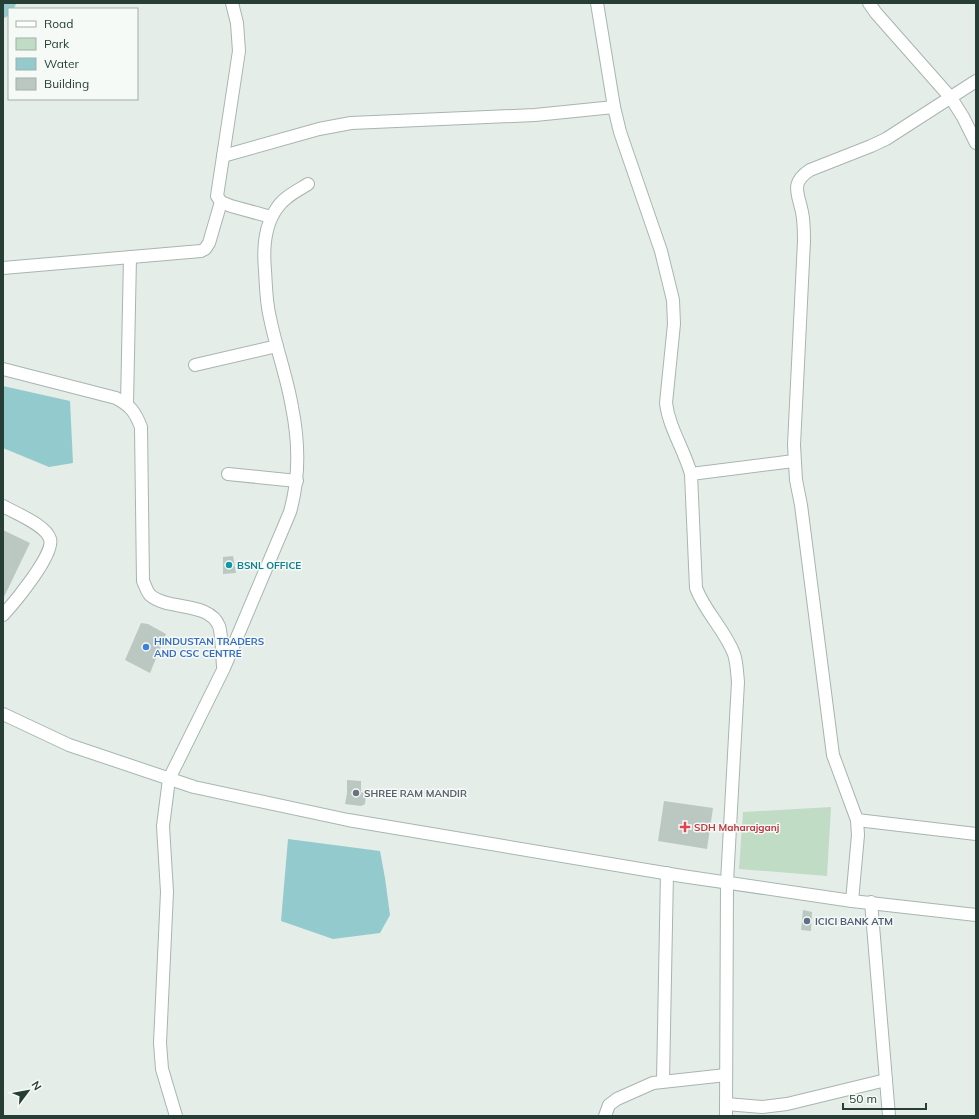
<svg xmlns="http://www.w3.org/2000/svg" width="979" height="1119" font-family="Mulish,sans-serif">
  <rect width="100%" height="100%" fill="#e5ede9"/>
  <polygon fill="#c0dcc5" points="831,807 827,876 739,869 743,812"/>
  <g fill="#93cacd">
    <polygon points="3,386 70,401 73,463 49,467 3,448"/>
    <polygon points="288,839 380,851 385,878 390,915 380,933 333,939 281,921"/>
  </g>
  <g fill="none" stroke-linecap="round" stroke-linejoin="round">
    <polyline stroke="#93cacd" stroke-width="12" points="3,12 10,3"/>
  </g>
  <g fill="#bbc8c2">
    <polygon points="3,530 30,543 3,599"/>
    <polygon points="233,556 236,573 223,574 223,557"/>
    <polygon points="141,623 148,624 166,634 150,673 125,660"/>
    <polygon points="347,780 361,781 361,792 366,794 365,804 361,806 345,804 347,793"/>
    <polygon points="664,801 713,808 707,849 658,841"/>
    <polygon points="803,910 812,912 811,931 801,930"/>
  </g>
  <g fill="none" stroke-linecap="round" stroke-linejoin="round">
    <defs>
      <g id="street">
        <polyline points="232,3 237,23 239,51 217,196 221,202 231,206 271,217"/>
        <polyline points="869,3 876,13 951,98 963,117 976,143"/>
        <polyline points="223,156 319,129 351,123 535,115 614,107"/>
        <polyline points="3,268 201,251 205,249 209,243 221,202"/>
        <polyline points="195,365 277,346"/>
        <path d="M3 369 116 398C131 406 135 412 141 427L143 581C145 585 147 592 150 595 168 611 209 601 219 626 222 635 222 655 223 666"/>
        <polyline points="127,404 130,257"/>
        <polyline points="228,474 297,481"/>
        <polyline points="691,474 794,461"/>
        <path d="M3 506C15 513 46 525 50 539 55 554 14 603 3 615"/>
        <polyline points="857,820 976,834"/>
        <path d="M852 901 858 835 857 820 833 755 801 505 796 480 794 445 804 241C804 231 804 222 802 212 798 193 790 183 810 170L871 146 886 139 976 81"/>
        <polyline points="871,902 889,1116"/>
        <polyline points="663,1081 667,873"/>
        <polyline points="726,1104 762,1107 787,1104 886,1080"/>
        <path d="M176 1116 162 1069 160 1043 167 892 163 826 169 779 224 668 290 512C300 477 299 442 292 407 287 377 276 348 270 318 266 302 266 286 265 270 263 249 264 226 277 208 284 197 297 191 308 184"/>
        <polyline points="605,1116 609,1105 617,1099 653,1083 726,1075"/>
        <polyline points="726,1116 727,882"/>
      </g>
      <g id="secondary">
        <path d="M597 3 614 107 620 132 661 251 673 300 674 324 666 403C669 428 684 449 691 474L696 588C705 612 725 630 734 654 737 663 737 673 738 682L727 882"/>
        <polyline points="3,714 69,745 194,787 348,820 682,876 852,901 976,915"/>
      </g>
    </defs>
    <use href="#street" stroke="#a8b5af" stroke-width="14"/>
    <use href="#secondary" stroke="#a5b8af" stroke-width="14"/>
    <use href="#street" stroke="#fff" stroke-width="12"/>
    <use href="#secondary" stroke="#fff" stroke-width="12"/>
  </g>
  <circle fill="#0f9aa8" stroke="#f6faf7" stroke-width="1.5" cx="229" cy="565" r="4"/>
  <circle fill="#3f7fe0" stroke="#f6faf7" stroke-width="1.5" cx="146" cy="647" r="4"/>
  <circle fill="#6b7280" stroke="#f6faf7" stroke-width="1.5" cx="356" cy="793" r="4"/>
  <path fill="#e0444e" stroke="#f6faf7" stroke-width="1.5" d="M683 821h4v4h4v4h-4v4h-4v-4h-4v-4h4z"/>
  <circle fill="#5c6f8a" stroke="#f6faf7" stroke-width="1.5" cx="807" cy="921" r="4"/>
  <g text-anchor="middle" stroke-width="3" stroke-linejoin="round" paint-order="stroke">
    <g font-size="10" font-weight="bold" fill="#0d838f" stroke="#f6faf7" text-anchor="start">
      <text x="237" y="569">BSNL OFFICE</text>
    </g>
    <g font-size="10" font-weight="bold" fill="#366cbe" stroke="#f6faf7" text-anchor="start">
      <text x="154" y="645">HINDUSTAN TRADERS<tspan x="154" dy="12">AND CSC CENTRE</tspan></text>
    </g>
    <g font-size="10" font-weight="bold" fill="#5b616d" stroke="#f6faf7" text-anchor="start">
      <text x="364" y="797">SHREE RAM MANDIR</text>
    </g>
    <g font-size="10" font-weight="bold" fill="#be3a42" stroke="#f6faf7" text-anchor="start">
      <text x="694" y="831">SDH Maharajganj</text>
    </g>
    <g font-size="10" font-weight="bold" fill="#4e5e75" stroke="#f6faf7" text-anchor="start">
      <text x="815" y="925">ICICI BANK ATM</text>
    </g>
  </g>
  <rect width="979" height="1119" fill="none" stroke="#263e35" stroke-width="8"/>
  <rect x="8" y="8" width="130" height="92" fill="#f6faf7" stroke="#a3afa9"/>
  <rect x="16" y="21" width="20" height="6" fill="#ffffff" stroke="#a3afa9"/>
  <text x="44" y="28" font-size="12" fill="#263e35">Road</text>
  <rect x="16" y="38" width="20" height="12" fill="#c0dcc5" stroke="#a3afa9"/>
  <text x="44" y="48" font-size="12" fill="#263e35">Park</text>
  <rect x="16" y="58" width="20" height="12" fill="#93cacd" stroke="#a3afa9"/>
  <text x="44" y="68" font-size="12" fill="#263e35">Water</text>
  <rect x="16" y="78" width="20" height="12" fill="#bbc8c2" stroke="#a3afa9"/>
  <text x="44" y="88" font-size="12" fill="#263e35">Building</text>
  <g transform="translate(28 1091) rotate(58)" stroke="#f6faf7" stroke-width="3" paint-order="stroke">
  <path d="M0-3L7 15L0 10L-7 15Z" fill="#263e35"/>
  <text y="-6" font-size="11" font-weight="bold" text-anchor="middle" fill="#263e35">N</text>
  </g>
  <path d="M843 1103v6h83v-6" fill="none" stroke="#263e35" stroke-width="2"/>
  <text x="849" y="1103" font-size="12" fill="#263e35" stroke="#f6faf7" stroke-width="3" paint-order="stroke">50 m</text>
</svg>
